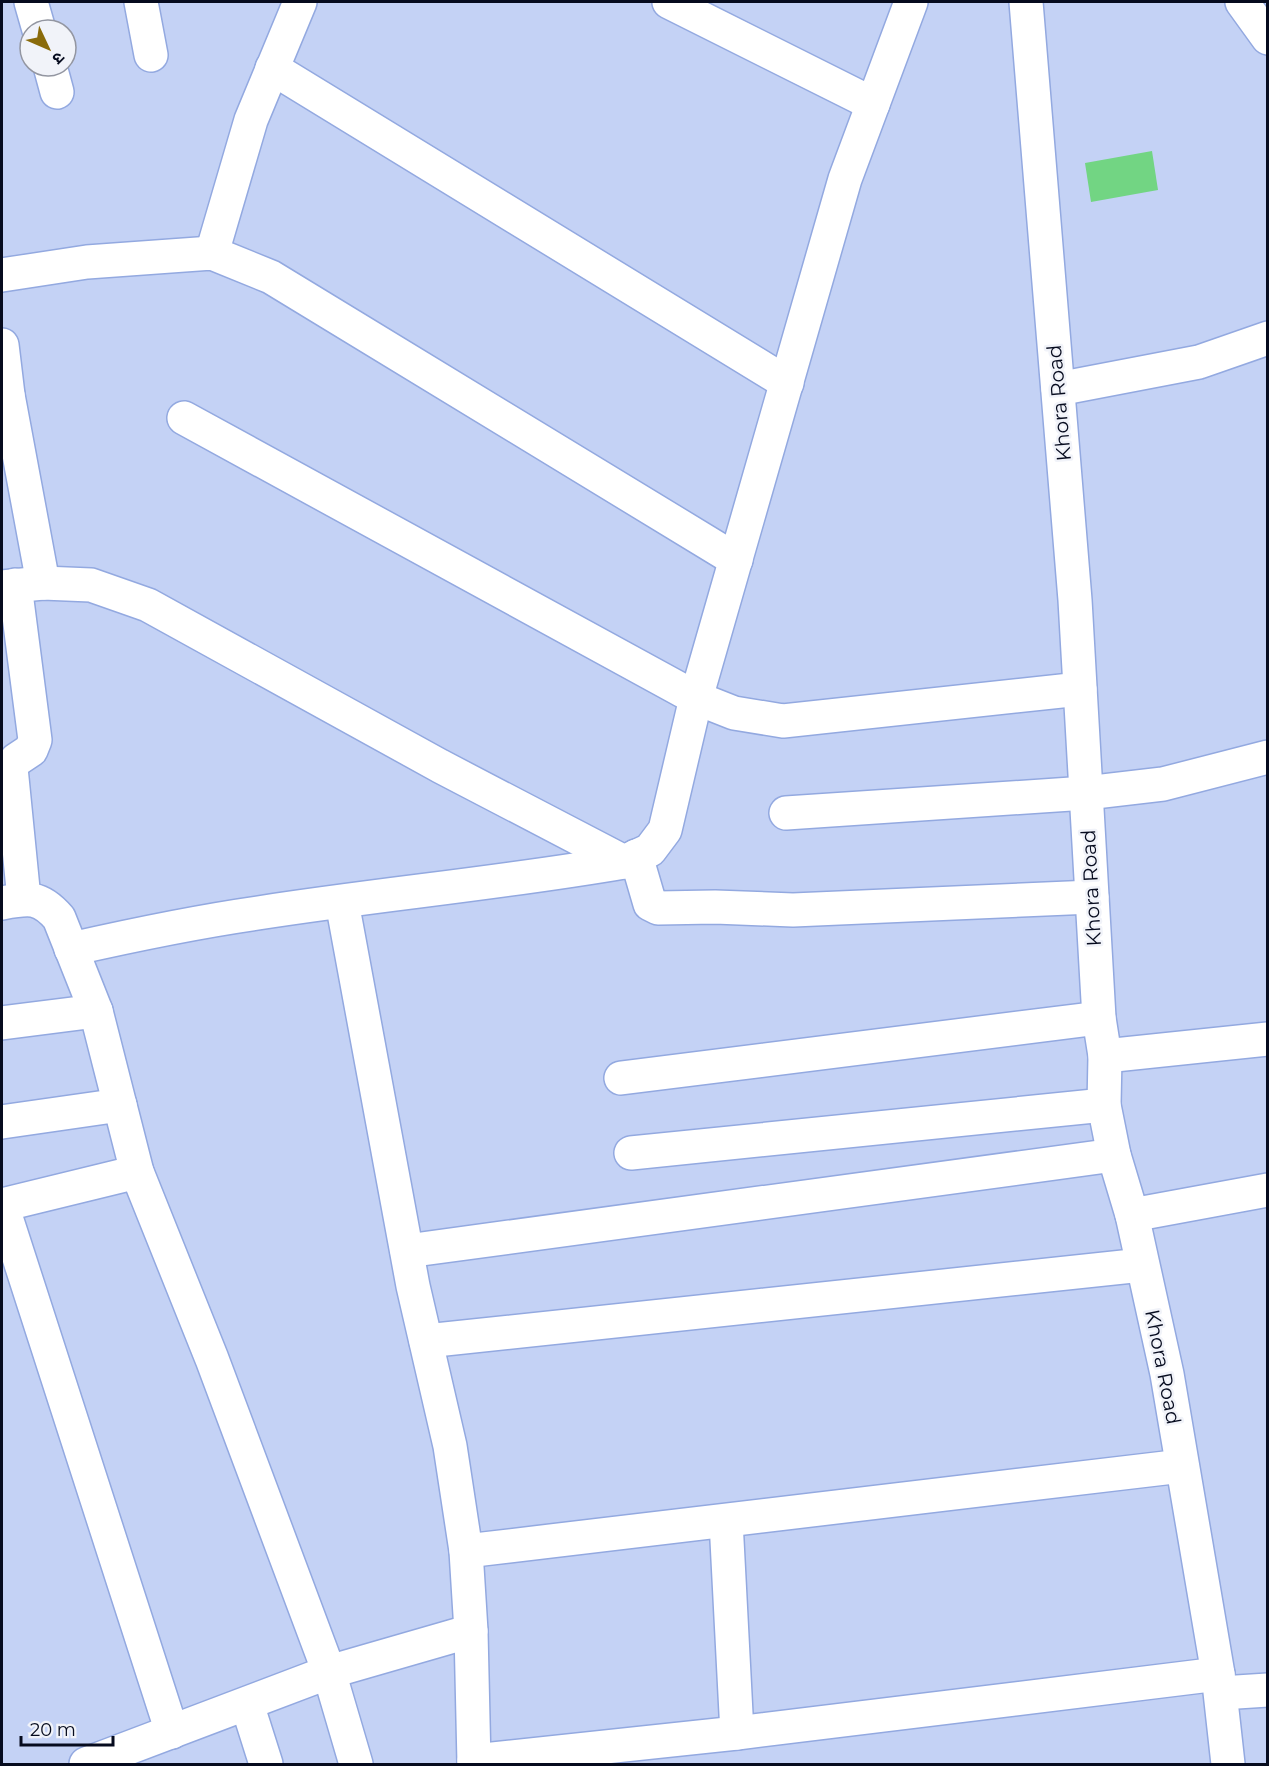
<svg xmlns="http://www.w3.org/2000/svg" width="1269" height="1766" font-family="Montserrat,'Noto Sans Devanagari',sans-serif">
  <rect width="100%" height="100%" fill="#c4d2f5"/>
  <polygon fill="#72d583" points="1152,151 1158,190 1091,202 1085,163"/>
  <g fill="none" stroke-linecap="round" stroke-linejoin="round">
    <defs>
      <g id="street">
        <polyline points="31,2 39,30"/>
        <polyline points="141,2 151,55"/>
        <polyline points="669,2 873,104"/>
        <polyline points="1242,2 1268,38"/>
        <polyline points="50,66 57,92"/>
        <polyline points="272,68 787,383"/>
        <polyline points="212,253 251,120 300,2"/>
        <polyline points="2,275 87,262 212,253 271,277 736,560"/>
        <polyline points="2,345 8,395 2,397"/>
        <polyline points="1058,389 1199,362 1268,338"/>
        <polyline points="8,395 43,583"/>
        <polyline points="184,418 696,698 734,713 783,721 1080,689"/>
        <polyline points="15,585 35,740 31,750 16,760 11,768 24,899"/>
        <polyline points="2,587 43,583 91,585 148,605 440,766 624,862 650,850 665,830 696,698 845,179 911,2"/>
        <polyline points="786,813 1086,793 1163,784 1268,757"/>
        <polyline points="636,856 650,904 658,908 715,907 793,910 1092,897"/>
        <polyline points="342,902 413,1286 450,1446 466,1551 471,1631 474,1764"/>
        <path d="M2 903C29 898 40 896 59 918L96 1011 137 1172 212 1359 329 1672 356 1764"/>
        <path d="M71 949C133 935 195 922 258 913 380 894 503 883 624 862"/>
        <polyline points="2,1023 96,1011"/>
        <polyline points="1105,1056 1268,1039"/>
        <polyline points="621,1078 1099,1018"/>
        <polyline points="2,1122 120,1105"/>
        <polyline points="631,1153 1104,1105"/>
        <polyline points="2,1205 172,1732"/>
        <polyline points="2,1205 137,1172"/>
        <polyline points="1132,1215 1268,1190"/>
        <polyline points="407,1251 1114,1155"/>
        <polyline points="426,1341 1142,1265"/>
        <polyline points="726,1521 737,1733"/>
        <polyline points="466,1551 1182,1466"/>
        <polyline points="1221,1693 1268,1690"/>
        <polyline points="247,1704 266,1764"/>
        <polyline points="474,1761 737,1733 1218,1674"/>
        <polyline points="86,1764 329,1672 471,1631"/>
      </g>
      <polyline id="secondary" points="1026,2 1075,600 1099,1018 1105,1056 1104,1105 1114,1155 1132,1215 1167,1374 1218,1674 1228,1764"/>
    </defs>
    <use href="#street" stroke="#93a9e0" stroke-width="36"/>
    <use href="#secondary" stroke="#93a9e0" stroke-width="36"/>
    <use href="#street" stroke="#fff" stroke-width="33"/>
    <use href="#secondary" stroke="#fff" stroke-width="33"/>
  </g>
  <g text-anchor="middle" stroke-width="5" stroke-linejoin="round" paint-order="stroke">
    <g font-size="20" fill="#060b1e" stroke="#f1f3f9">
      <text transform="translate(1059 403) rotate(-95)" y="7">Khora Road</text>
      <text transform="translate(1091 888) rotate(-93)" y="7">Khora Road</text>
      <text transform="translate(1163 1367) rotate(79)" y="7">Khora Road</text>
    </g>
  </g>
  <rect width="1269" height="1766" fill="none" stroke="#060b1e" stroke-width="6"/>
  <g transform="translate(48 48) rotate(134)"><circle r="28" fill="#f1f3f9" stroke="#9396a1" stroke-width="1.5"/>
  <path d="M0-4.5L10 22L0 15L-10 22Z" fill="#8a6b0b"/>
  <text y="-9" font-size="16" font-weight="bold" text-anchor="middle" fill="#060b1e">उ</text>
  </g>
  <path d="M21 1736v9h92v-9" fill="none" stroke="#060b1e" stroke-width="3"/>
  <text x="30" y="1736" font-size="18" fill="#060b1e" stroke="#f1f3f9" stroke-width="4.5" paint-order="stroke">20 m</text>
</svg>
